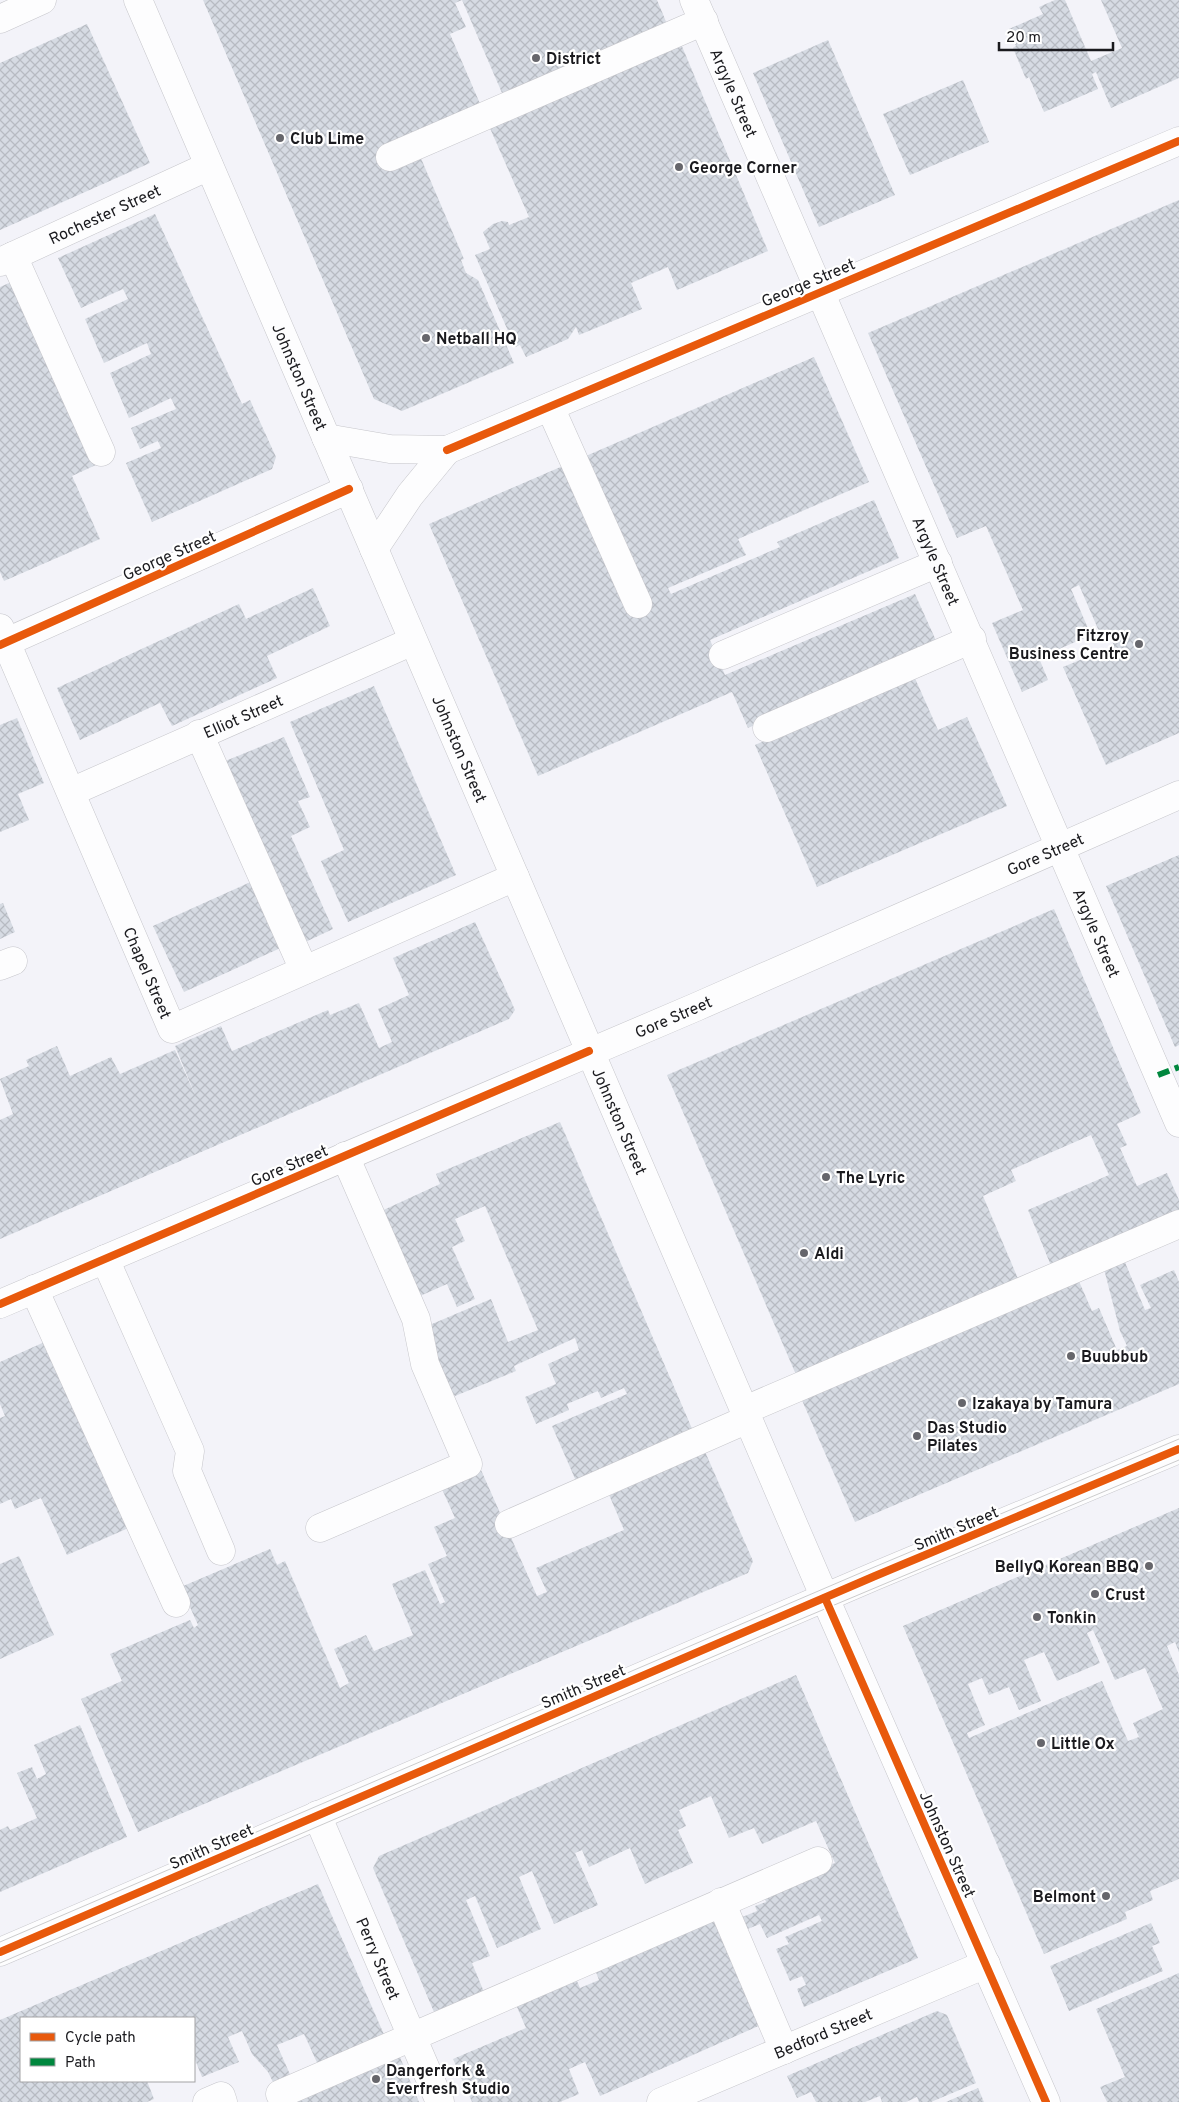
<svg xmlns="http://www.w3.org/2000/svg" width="1179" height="2102" font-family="Overpass,sans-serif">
  <defs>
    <pattern id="building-cross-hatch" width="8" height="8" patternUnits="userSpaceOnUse" patternTransform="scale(1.25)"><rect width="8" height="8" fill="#d6dbe3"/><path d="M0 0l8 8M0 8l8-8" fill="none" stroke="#b7bbc2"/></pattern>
  </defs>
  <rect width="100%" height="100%" fill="#f3f3f9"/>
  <g fill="url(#building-cross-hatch)" fill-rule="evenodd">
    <polygon points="203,0 462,0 455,3 466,27 450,34 481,106 420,156 464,259 461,260 466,273 478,280 514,363 402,411 374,399"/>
    <polygon points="462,0 657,0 667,24 502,93"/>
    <polygon points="1055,0 1065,0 1091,61 1122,48 1101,0 1179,0 1179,78 1111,108 1096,72 1092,74 1098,89 1044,112 1029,77 1026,79 1013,48 1016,46 1009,29 1043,14 1039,7"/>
    <polygon points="87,24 150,163 0,230 0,63"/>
    <polygon points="828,40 895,195 819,227 753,73"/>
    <polygon points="681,44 768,251 677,290 668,267 631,283 642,309 579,335 576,327 568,339 526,357 520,345 515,347 475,255 490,249 483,232 493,224 502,221 508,222 509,225 529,217 489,126"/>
    <polygon points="963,80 989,142 910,175 883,114"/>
    <polygon points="1179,200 1179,733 1106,765 1063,667 1114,646 1109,633 1101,636 1079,585 1071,589 1091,635 1039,658 1048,680 1022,692 992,623 1023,610 986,526 957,538 868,333"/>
    <polygon points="155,214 242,404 250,400 276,457 272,469 152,522 126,463 161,448 158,441 140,449 131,428 176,409 171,398 129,418 110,373 151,354 147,343 104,363 85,319 128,299 123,289 81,308 58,258"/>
    <polygon points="16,280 98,464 72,476 100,539 4,581 0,572 0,287"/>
    <polygon points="814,357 869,482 738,539 746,555 668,588 671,594 687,587 780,547 777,542 874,500 899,558 710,640 725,675 915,594 938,645 748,728 732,692 538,776 429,524"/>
    <polygon points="313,588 330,626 267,656 277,678 172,726 160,703 80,740 57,688 239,604 246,619"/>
    <polygon points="914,676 938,730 967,717 1007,806 817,887 755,745"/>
    <polygon points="374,686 456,875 348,922 321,861 344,850 290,722"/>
    <polygon points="17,718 44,783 18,794 29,820 0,832 0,725"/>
    <polygon points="284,737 310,797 298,801 310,827 291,836 333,929 301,944 223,762"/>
    <polygon points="1179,855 1179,1045 1175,1047 1106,886"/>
    <polygon points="255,880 285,946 184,992 153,926"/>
    <polygon points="3,903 15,932 0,939 0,904"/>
    <polygon points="1054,909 1141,1113 1117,1124 1127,1145 1120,1148 1137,1186 1167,1173 1179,1200 1179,1213 1052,1268 1028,1210 1109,1175 1091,1135 1011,1170 1016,1181 983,1196 1019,1281 797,1377 667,1075"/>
    <polygon points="475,922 515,1010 509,1019 0,1239 0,1120 13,1114 0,1079 29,1066 26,1060 57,1046 70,1076 111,1057 120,1074 175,1050 196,1097 175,1046 221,1026 232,1051 328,1010 330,1015 359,1003 379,1048 392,1042 378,1009 409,995 393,958"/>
    <polygon points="560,1122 693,1431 576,1481 552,1426 627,1394 624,1388 601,1398 598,1391 567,1404 569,1410 536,1424 525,1397 556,1384 548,1364 579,1350 575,1338 514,1366 516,1371 455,1396 440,1374 430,1349 432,1324 491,1299 508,1342 538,1330 485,1206 455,1219 465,1241 452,1247 475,1299 457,1307 447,1284 420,1296 377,1213 440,1184 436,1174"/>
    <polygon points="1124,1260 1145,1310 1151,1308 1140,1285 1174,1270 1179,1282 1179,1384 855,1522 801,1398 1078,1279 1092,1311 1099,1308 1117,1350 1127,1346 1120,1331 1104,1269"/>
    <polygon points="49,1340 133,1526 67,1555 41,1498 15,1509 11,1499 0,1504 0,1418 5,1416 0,1404 0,1362"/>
    <polygon points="703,1447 753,1561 748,1573 138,1832 81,1699 122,1681 110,1654 190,1620 194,1628 198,1625 181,1587 270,1549 277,1565 285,1561 340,1688 349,1683 334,1649 366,1635 374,1651 413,1635 392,1584 425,1570 440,1604 445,1602 428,1564 447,1556 434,1527 455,1518 441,1487 481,1470 537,1596 547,1592 536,1568 624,1530 607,1490"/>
    <path d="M1179 1508V1652L1175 1642 1167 1646 1179 1675V1879L1150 1891 1153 1900 1125 1912 1127 1919 1044 1954 903 1626ZM1093 1630 1115 1680 1145 1668 1163 1709 1133 1723 1139 1737 1128 1741 1102 1681 969 1738 967 1733 985 1725 968 1684 982 1678 989 1695 1009 1687 1019 1710 1041 1701 1024 1660 1044 1652 1057 1681 1079 1672 1100 1663 1087 1633Z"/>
    <polygon points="19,1556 54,1635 0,1659 0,1564"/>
    <polygon points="796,1675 918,1958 804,2007 797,1989 806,1985 802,1976 790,1981 776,1949 789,1944 785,1937 822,1921 819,1915 767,1938 760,1924 740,1932 735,1920 757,1911 755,1906 766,1902 763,1894 835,1863 816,1821 762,1844 754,1828 729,1838 711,1796 679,1810 686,1826 678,1830 693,1863 645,1884 630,1848 589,1867 582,1850 575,1853 598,1905 554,1924 532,1871 519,1877 541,1929 497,1948 475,1896 466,1900 490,1956 472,1963 484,1992 434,2012 373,1868 379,1856"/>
    <polygon points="80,1725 127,1837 0,1892 0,1830 8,1826 10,1830 37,1818 17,1773 32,1767 37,1779 46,1774 34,1745"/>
    <polygon points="318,1884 386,2039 319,2067 304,2034 277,2045 292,2079 275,2086 268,2072 252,2054 242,2031 228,2037 239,2062 202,2077 194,2057 194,2018 21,2018 21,2081 147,2081 154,2099 147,2102 0,2102 0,2020"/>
    <polygon points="709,1916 718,1922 763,2024 600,2096 585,2062 569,2069 579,2094 560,2102 472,2102 453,2059 526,2028 514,2000 574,1974 580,1988 599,1980 594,1967"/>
    <polygon points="1151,1923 1160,1943 1152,1946 1163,1971 1069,2011 1050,1966"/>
    <polygon points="1179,1973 1179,2102 1107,2102 1100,2087 1125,2077 1096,2009"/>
    <polygon points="937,2011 947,2015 976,2083 931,2102 919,2102 917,2097 906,2102 882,2102 880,2096 865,2102 816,2102 811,2092 797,2098 787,2076"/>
    <polygon points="399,2055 419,2102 287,2102"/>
    <polygon points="978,2088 984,2102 946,2102"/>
  </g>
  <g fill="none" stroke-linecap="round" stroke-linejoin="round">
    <defs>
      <g id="minor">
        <path id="s1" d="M694 0 1179 1123"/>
        <polyline points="0,19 42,0"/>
        <polyline points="390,157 704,21"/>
        <polyline points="13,256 101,452"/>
        <path id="s2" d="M0 262 209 166"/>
        <polyline points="550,407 638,604"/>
        <polyline points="326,438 390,449 447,450 1179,141"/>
        <polyline points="374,549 410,495 447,450"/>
        <path id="s3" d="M0 628 172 1029 515 877"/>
        <polyline points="0,645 349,489"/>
        <polyline points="723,655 938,563"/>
        <polyline points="767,728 972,639"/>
        <polyline points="199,734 304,970"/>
        <path id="s4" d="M71 792 413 641"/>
        <polyline points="0,966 13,961"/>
        <polyline points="105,1259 190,1451 187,1471 221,1551"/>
        <polyline points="34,1289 176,1603"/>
        <path id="s5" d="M0 1304 696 1007 1179 795"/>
        <polyline points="745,1410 1179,1224"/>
        <polyline points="509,1524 748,1419"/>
        <polyline points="320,1528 468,1464 425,1364 416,1319 345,1156"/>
        <path id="s6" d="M317 1815 440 2102"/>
        <polyline points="721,1902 784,2050"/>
        <polyline points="0,1952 875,1576 1179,1449"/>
        <polyline points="280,2094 818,1861"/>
        <polyline points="207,2102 221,2096 223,2102"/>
        <path id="s7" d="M661 2102 986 1964"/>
      </g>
      <g id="major">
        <path id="s8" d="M138 0 825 1598 1046 2102"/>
      </g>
    </defs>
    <use href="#minor" stroke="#c6c6cb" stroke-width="29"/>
    <use href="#major" stroke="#c6c6cb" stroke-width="29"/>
    <use href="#minor" stroke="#fdfdfe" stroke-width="28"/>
    <use href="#major" stroke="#fdfdfe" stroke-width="28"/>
    <g stroke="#cbcbcc" stroke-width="1">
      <polyline points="0,1942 872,1568 1179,1439"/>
      <polyline points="0,1963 782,1627 1179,1460"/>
    </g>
    <polyline stroke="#00873e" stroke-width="6" stroke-dasharray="12 6" stroke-linecap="butt" points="1158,1075 1179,1067"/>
    <defs>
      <g id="cycleway">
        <polyline points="447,450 1179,141"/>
        <polyline points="0,645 349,489"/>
        <polyline points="0,1304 589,1051"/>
        <polyline points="825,1598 1046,2102"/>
        <polyline points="0,1952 875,1576 1179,1449"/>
      </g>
    </defs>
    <use href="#cycleway" stroke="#fff" stroke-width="11"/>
    <use href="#cycleway" stroke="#e8590c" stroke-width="8"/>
  </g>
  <g fill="#66666b" stroke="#fff" stroke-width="2">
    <circle cx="536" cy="58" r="5"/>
    <circle cx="280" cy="138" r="5"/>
    <circle cx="679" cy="167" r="5"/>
    <circle cx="426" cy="338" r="5"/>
    <circle cx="1139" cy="644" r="5"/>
    <circle cx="826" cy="1177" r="5"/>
    <circle cx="804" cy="1253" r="5"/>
    <circle cx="1071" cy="1356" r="5"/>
    <circle cx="962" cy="1403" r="5"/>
    <circle cx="917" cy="1436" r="5"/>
    <circle cx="1149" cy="1566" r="5"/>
    <circle cx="1095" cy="1594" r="5"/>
    <circle cx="1037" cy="1617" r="5"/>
    <circle cx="1041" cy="1743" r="5"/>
    <circle cx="1106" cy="1896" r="5"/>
    <circle cx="376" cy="2079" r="5"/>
  </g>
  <g text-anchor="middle" stroke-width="4.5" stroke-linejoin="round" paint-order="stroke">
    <g font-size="16" font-weight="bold" fill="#1a1a1e" stroke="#fff" text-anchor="start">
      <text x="546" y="64">District</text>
      <text x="290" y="144">Club Lime</text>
      <text x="689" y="173">George Corner</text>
      <text x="436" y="344">Netball HQ</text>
      <text x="1129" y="641" text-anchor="end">Fitzroy<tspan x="1129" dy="18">Business Centre</tspan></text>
      <text x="836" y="1183">The Lyric</text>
      <text x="814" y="1259">Aldi</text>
      <text x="1081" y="1362">Buubbub</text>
      <text x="972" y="1409">Izakaya by Tamura</text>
      <text x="927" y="1433">Das Studio<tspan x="927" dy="18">Pilates</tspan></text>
      <text x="1139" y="1572" text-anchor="end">BellyQ Korean BBQ</text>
      <text x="1105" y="1600">Crust</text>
      <text x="1047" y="1623">Tonkin</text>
      <text x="1051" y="1749">Little Ox</text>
      <text x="1096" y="1902" text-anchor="end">Belmont</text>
      <text x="386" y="2076">Dangerfork &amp;<tspan x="386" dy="18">Everfresh Studio</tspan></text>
    </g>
    <g font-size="16" fill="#1a1a1e" stroke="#fff">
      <text dy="6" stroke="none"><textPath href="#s1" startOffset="101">Argyle Street</textPath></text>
      <text dy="6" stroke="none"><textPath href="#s2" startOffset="115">Rochester Street</textPath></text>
      <text transform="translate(808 282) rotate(-23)" y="6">George Street</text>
      <text dy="6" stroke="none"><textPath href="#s8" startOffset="410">Johnston Street</textPath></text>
      <text transform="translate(169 555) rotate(-24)" y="6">George Street</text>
      <text dy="6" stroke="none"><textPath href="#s1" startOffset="611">Argyle Street</textPath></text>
      <text dy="6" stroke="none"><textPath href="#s4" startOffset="188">Elliot Street</textPath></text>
      <text dy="6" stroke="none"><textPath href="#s8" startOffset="815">Johnston Street</textPath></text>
      <text dy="6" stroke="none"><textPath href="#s5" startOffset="1138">Gore Street</textPath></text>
      <text dy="6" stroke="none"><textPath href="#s1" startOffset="1016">Argyle Street</textPath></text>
      <text dy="6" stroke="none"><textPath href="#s3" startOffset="375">Chapel Street</textPath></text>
      <text dy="6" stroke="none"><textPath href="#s5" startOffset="732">Gore Street</textPath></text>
      <text dy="6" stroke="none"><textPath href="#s8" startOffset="1220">Johnston Street</textPath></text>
      <text transform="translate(289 1165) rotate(-23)" y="6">Gore Street</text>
      <text transform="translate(956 1528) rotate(-23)" y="6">Smith Street</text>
      <text transform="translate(583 1686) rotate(-23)" y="6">Smith Street</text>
      <text transform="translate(948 1844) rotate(66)" y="6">Johnston Street</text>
      <text transform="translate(211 1846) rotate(-24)" y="6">Smith Street</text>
      <text dy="6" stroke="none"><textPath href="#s6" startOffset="156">Perry Street</textPath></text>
      <text dy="6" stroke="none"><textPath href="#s7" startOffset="176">Bedford Street</textPath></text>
    </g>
  </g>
  <rect x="20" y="2017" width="175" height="65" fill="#ffffff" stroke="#a3a3a5"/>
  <rect x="30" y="2033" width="25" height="8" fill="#e8590c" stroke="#a3a3a5"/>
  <text x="65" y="2042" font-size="15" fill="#1a1a1e">Cycle path</text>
  <rect x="30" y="2058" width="25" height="8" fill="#00873e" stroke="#a3a3a5"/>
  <text x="65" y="2067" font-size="15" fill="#1a1a1e">Path</text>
  <path d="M999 42v8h114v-8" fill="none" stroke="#1a1a1e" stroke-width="2.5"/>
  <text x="1006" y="42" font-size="15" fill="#1a1a1e" stroke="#ffffff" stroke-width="4" paint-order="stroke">20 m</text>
</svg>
